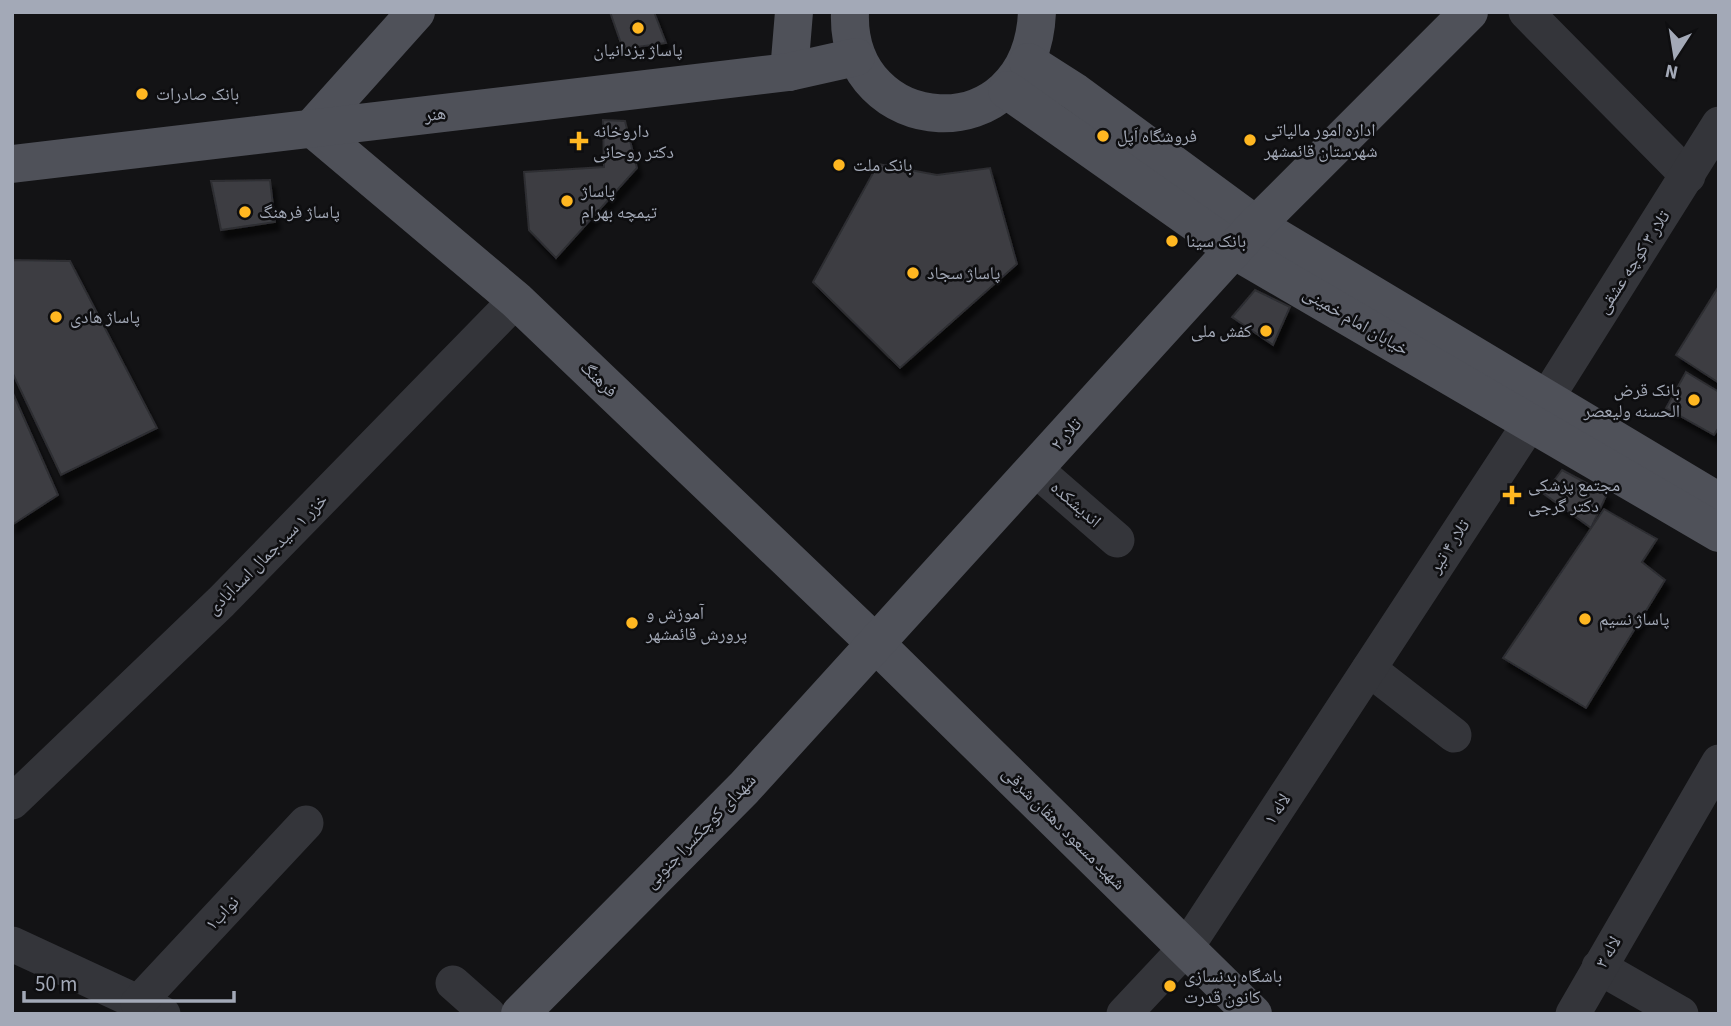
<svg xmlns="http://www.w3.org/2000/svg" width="1731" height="1026" font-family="'Source Sans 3','Noto Naskh Arabic',sans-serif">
  <defs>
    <filter id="shadow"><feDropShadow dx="4.5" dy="8" stdDeviation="2" flood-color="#0009"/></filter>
  </defs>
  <rect width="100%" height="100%" fill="#131315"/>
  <g fill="#3c3e43" stroke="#2d2d31" stroke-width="2" filter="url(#shadow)">
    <polygon points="610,12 654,12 666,43 623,49"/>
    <polygon points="603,120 625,121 637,168 556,258 529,230 524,172 604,167"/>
    <polygon points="878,164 937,175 990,168 1017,264 900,368 813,282"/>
    <polygon points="270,180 275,222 221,230 211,181"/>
    <polygon points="12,260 70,261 157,428 61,475 12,372"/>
    <polygon points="1719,286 1719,383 1676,355"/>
    <polygon points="1255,290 1290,307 1273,345 1232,317"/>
    <polygon points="1686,372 1719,392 1719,427 1714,435 1666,408"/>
    <polygon points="12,391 58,495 12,525"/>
    <polygon points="1562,470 1607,494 1591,528 1544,494"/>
    <polygon points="1604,509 1657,539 1642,562 1665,580 1586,708 1503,658"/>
  </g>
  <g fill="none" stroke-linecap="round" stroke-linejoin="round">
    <g stroke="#34353a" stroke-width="35">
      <polyline points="1526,12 1688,176"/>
      <polyline points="1546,399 1719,124"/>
      <polyline points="1034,468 1117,540"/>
      <polyline points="1369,669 1454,735"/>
      <polyline points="12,802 221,602 516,300"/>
      <polyline points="12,944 163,1014"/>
      <polyline points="1599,967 1681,1014"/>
      <polyline points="453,983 488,1014"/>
      <polyline points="138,1003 306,823"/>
      <polyline points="1124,1014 1186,948 1530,423"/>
      <polyline points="1573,1014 1719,762"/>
    </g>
    <g stroke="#4f5159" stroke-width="38">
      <polyline points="416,12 312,128 516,300 875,643 1253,1014"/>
      <path d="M850 12C845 139 1031 155 1037 12"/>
      <polyline points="1028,62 1075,92 1256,225 1719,502"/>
      <polyline points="789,72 794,12"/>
      <polyline points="1007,90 1234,250 1719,533"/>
      <polyline points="12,164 789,72 856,57"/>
      <polyline points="520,1014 744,788 1256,225 1469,12"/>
    </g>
  </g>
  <g fill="#ffb721" stroke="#0e0e10" stroke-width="2.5">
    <circle cx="638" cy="28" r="7"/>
    <circle cx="142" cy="94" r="7"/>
    <circle cx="1103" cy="136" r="7"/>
    <circle cx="1250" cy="140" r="7"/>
    <path d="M575.5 130.5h7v7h7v7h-7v7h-7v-7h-7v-7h7z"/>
    <circle cx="839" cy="165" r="7"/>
    <circle cx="567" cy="201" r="7"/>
    <circle cx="245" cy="212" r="7"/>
    <circle cx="1172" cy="241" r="7"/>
    <circle cx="913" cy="273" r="7"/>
    <circle cx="56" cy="317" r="7"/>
    <circle cx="1266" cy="331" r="7"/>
    <circle cx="1694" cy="400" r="7"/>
    <path d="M1508.5 484.5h7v7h7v7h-7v7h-7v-7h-7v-7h7z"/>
    <circle cx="1585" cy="619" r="7"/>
    <circle cx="632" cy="623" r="7"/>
    <circle cx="1170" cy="986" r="7"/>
  </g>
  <g text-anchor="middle" stroke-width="5" stroke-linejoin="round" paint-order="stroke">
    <g font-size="18" fill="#a3a9b7" stroke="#0e0e10" text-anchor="start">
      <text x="638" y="56" text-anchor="middle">پاساژ یزدانیان</text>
      <text x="156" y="100">بانک صادرات</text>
      <text x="1264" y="136">اداره امور مالیاتی<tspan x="1264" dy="21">شهرستان قائمشهر</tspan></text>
      <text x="593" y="137">داروخانه<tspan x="593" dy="21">دکتر روحانی</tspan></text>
      <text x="1117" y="142">فروشگاه اَپل</text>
      <text x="853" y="171">بانک ملت</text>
      <text x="581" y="197">پاساژ<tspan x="581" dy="21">تیمچه بهرام</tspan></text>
      <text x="259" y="218">پاساژ فرهنگ</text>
      <text x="1186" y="247">بانک سینا</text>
      <text x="927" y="279">پاساژ سجاد</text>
      <text x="70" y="323">پاساژ هادی</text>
      <text x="1252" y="337" text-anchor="end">کفش ملی</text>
      <text x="1680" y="396" text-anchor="end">بانک قرض<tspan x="1680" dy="21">الحسنه ولیعصر</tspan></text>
      <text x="1528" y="491">مجتمع پزشکی<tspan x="1528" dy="21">دکتر گرجی</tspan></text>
      <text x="646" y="619">آموزش و<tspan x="646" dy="21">پرورش قائمشهر</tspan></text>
      <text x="1599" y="625">پاساژ نسیم</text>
      <text x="1184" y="982">باشگاه بدنسازی<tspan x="1184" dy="21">کانون قدرت</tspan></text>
    </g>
    <g font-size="18" fill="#a3a9b7" stroke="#0e0e10">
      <text transform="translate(435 114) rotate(-7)" y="6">هنر</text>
      <text transform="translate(1633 262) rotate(-57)" y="6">تلار ۳ کوچه عشقی</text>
      <text transform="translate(1356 321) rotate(30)" y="6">خیابان امام خمینی</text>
      <text transform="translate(599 379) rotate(44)" y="6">فرهنگ</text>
      <text transform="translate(1066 434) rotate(-48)" y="6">تلار ۲</text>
      <text transform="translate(1076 504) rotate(41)" y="6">اندیشکده</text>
      <text transform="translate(1449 546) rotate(-57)" y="6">تلار ۴ تیر</text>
      <text transform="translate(267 554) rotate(-45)" y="6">خزر ۱ سیدجمال اسدآبادی</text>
      <text transform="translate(1277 809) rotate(-57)" y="6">لاله ۱</text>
      <text transform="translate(1064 828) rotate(45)" y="6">شهید مسعود دهقان شرقی</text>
      <text transform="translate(700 831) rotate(-46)" y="6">شهدای کوچکسرا جنوبی</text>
      <text transform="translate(222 913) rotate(-47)" y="6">نواب۱</text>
      <text transform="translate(1608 952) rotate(-60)" y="6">لاله ۳</text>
    </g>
  </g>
  <rect width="1731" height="1026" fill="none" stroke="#a3a9b7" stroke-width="28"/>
  <g transform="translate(1675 56) rotate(192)" stroke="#0e0e10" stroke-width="5" paint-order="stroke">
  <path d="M0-5L12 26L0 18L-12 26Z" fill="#a3a9b7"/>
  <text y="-10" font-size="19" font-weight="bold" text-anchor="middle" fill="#a3a9b7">N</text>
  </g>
  <path d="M24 991v10h210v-10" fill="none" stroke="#a3a9b7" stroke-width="3.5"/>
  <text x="35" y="991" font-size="21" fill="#a3a9b7" stroke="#0e0e10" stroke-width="5" paint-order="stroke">50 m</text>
</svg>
